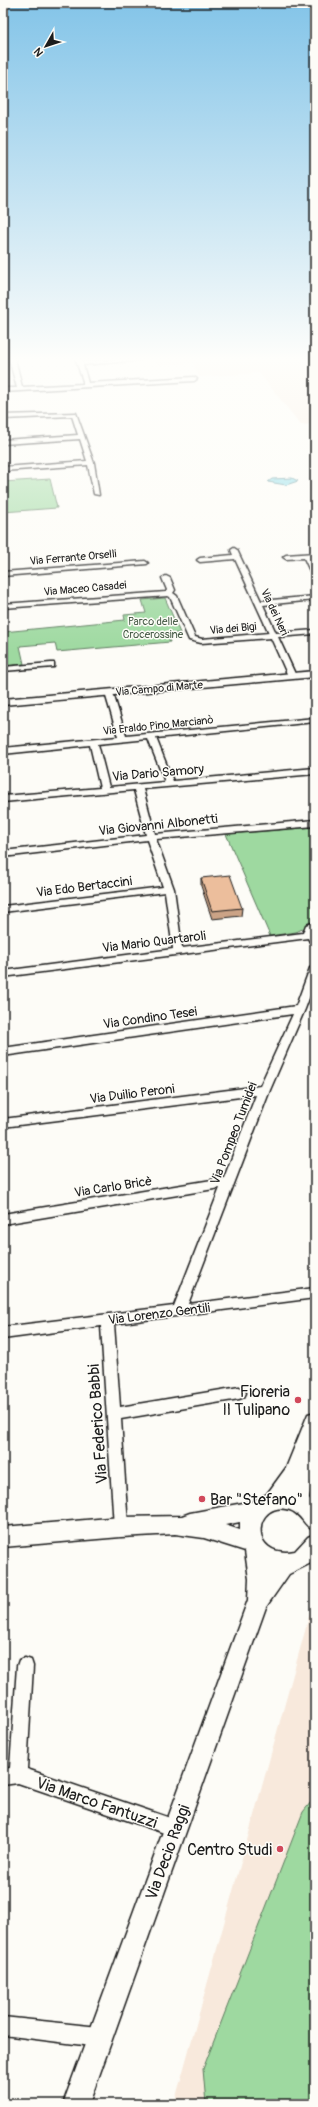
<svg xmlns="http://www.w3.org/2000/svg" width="318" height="2107" font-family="Pangolin,sans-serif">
  <rect width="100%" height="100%" fill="#fdfcf7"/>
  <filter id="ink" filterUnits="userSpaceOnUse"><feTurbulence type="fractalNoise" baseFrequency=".025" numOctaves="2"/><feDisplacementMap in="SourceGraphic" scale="8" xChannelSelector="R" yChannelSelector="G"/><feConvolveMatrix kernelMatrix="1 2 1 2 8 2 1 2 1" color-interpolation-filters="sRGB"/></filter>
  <g filter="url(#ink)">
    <g fill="#f8e9dc">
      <polygon points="154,358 315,358 315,424 301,425 259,373 199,377 193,363 158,365"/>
      <polygon points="315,1595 315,2104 174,2104"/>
    </g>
    <g fill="#9ed9a0" stroke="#5d7a5e">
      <polygon points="50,479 57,508 3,512 3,482"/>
      <polygon points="165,598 180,633 168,634 170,642 57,652 55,643 20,646 24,664 3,666 3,632 125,620 124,615 146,613 142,600"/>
      <polygon points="315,827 315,923 296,932 270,936 226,834"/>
      <polygon points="315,1797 315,2104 206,2104 203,2069 303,1812"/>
    </g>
    <polygon fill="#8cdce8" stroke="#5f8f96" points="292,478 298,481 286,485 268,482 272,479"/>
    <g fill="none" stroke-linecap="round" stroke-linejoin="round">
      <defs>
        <g id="street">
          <polygon points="9,358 15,358 22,387 83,384 83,381 75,358 81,358 82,362 138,358 141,360 83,365 88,383 194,377 197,379 194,381 3,392 3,388 17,388"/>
          <polygon points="76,413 94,463 99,495 94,494 88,465 3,471 3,467 87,461 80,439 3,444 3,440 78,435 72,416 3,419 3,415"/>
          <polygon points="234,548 237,550 261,601 315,596 315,600 263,605 276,633 315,630 315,634 278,637 296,676 295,678 288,676 271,638 201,643 189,640 170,597 168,596 3,608 3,604 166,592 167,590 162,578 166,576 170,578 175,590 173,593 177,596 195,637 202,639 269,633 235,559 200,562 197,560 200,558 233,555 231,550"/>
          <polygon points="315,553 315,557 310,558 315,566 315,575 311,573 304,558 286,559 283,557 286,555"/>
          <polygon points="145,561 148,563 147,564 3,576 3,572"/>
          <polygon points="51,663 54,663 54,667 3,671 3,667"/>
          <path d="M106 691 113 693 126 736 315 718V722L156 738 173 781 315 768V774L143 789 155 834 315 820V826L156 839 174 889 182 948 303 933 306 925 315 922 313 932 315 934V943L310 942 308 938 3 977V971L173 949 165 892 3 912V906L163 887 147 840 3 857V851L146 835 134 790 3 802V796L100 788 90 745 3 754V748L118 737 105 693ZM148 739 165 782 109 787 98 744Z"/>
          <polygon points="315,965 315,982 305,1009 270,1090 188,1304 315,1288 315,1298 114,1324 120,1407 239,1387 244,1389 246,1393 244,1397 239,1399 121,1419 128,1527 126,1532 121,1534 116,1532 114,1527 101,1326 3,1339 3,1327 174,1306 220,1188 3,1224 3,1214 224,1178 256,1095 3,1127 3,1119 260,1086 293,1014 3,1056 3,1048 296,1006 310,968"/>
          <polygon points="25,1658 31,1660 33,1666 27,1769 182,1822 185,1828 182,1834 176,1837 18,1783 3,1785 3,1769 10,1768 17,1666 19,1660"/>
          <polygon points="3,2017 99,2027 106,2030 109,2037 106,2044 99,2047 3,2035"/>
        </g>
        <g id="secondary">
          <polygon points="315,671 315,677 3,705 3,699"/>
          <path d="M315 1412V1444L311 1454 315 1461 309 1499 315 1505V1531C304 1527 302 1514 290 1510 254 1498 246 1560 295 1551L308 1537 315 1534V1561L289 1574 266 1607 89 2104H63L248 1600 249 1579 245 1551 204 1538 175 1534 121 1537 3 1547V1527L121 1517 182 1516 190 1513 254 1501 267 1494 286 1468 308 1414ZM240 1522V1530L225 1525Z"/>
        </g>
      </defs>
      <use href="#street" stroke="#1c1c1c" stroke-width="3"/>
      <use href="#secondary" stroke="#1c1c1c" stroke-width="3"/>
      <use href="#street" fill="#fdfcf7" fill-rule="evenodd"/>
      <use href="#secondary" fill="#fdfcf7" fill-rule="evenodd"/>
    </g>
    <polygon fill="#cba386" stroke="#1c1c1c" points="201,878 242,908 241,916 212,919 201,886"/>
    <polygon fill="#ecbe9c" stroke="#1c1c1c" points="230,875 242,908 212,911 201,878"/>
  </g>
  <linearGradient id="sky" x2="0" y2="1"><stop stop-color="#83c4e8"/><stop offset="0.55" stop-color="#fefefb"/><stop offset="1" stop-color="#fefefb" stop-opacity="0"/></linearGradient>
  <rect width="318" height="653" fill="url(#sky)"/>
  <g fill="#d1495b" stroke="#fdfcf7" stroke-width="1.5">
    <circle cx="298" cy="1400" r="4"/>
    <circle cx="202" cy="1499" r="4"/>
    <circle cx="280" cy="1849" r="4"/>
  </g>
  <g text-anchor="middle" stroke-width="3" stroke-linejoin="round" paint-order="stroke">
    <g font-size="11" fill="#1c1c1c" stroke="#fdfcf7">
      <text transform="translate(73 557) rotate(-5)" y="4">Via Ferrante Orselli</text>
      <text transform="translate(85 588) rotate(-5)" y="4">Via Maceo Casadei</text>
      <text transform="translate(275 612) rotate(65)" y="4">Via dei Neri</text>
      <text transform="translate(233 628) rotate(-5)" y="4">Via dei Bigi</text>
      <text transform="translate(159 688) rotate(-5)" y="4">Via Campo di Marte</text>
      <text transform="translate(158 725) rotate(-6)" y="4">Via Eraldo Pino Marcianò</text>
    </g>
    <g font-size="11" fill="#4a5e4a" stroke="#fdfcf7">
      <text x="153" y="625">Parco delle<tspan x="153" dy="13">Crocerossine</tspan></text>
    </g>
    <g font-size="13" fill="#1c1c1c" stroke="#fdfcf7">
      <text transform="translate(158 772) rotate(-5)" y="5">Via Dario Samory</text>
      <text transform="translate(158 824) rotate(-6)" y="5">Via Giovanni Albonetti</text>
      <text transform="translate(84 886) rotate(-7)" y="5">Via Edo Bertaccini</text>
      <text transform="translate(154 941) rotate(-7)" y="5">Via Mario Quartaroli</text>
      <text transform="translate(150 1017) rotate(-8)" y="5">Via Condino Tesei</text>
      <text transform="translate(132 1093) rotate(-7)" y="5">Via Duilio Peroni</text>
      <text transform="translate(233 1133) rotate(-69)" y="5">Via Pompeo Tumidei</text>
      <text transform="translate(113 1186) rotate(-9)" y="5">Via Carlo Bricè</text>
      <text transform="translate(159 1313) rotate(-7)" y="5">Via Lorenzo Gentili</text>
    </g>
    <g font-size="16" fill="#1c1c1c" stroke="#fdfcf7" text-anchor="end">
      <text x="290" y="1397">Fioreria<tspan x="290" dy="18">Il Tulipano</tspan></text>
      <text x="210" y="1505" text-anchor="start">Bar "Stefano"</text>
      <text x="272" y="1855">Centro Studi</text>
    </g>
    <g font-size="16" fill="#1c1c1c" stroke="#fdfcf7">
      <text transform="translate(97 1424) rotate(-94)" y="6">Via Federico Babbi</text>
      <text transform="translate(97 1802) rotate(19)" y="6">Via Marco Fantuzzi</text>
      <text transform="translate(167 1852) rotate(-70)" y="6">Via Decio Raggi</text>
    </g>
  </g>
  <rect width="318" height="2107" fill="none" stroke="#fdfcf7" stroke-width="16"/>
  <rect x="8" y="8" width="302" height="2091" fill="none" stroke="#1c1c1c" stroke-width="1.5" filter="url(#ink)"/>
  <g transform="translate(46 46) rotate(231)" stroke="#fdfcf7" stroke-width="3" paint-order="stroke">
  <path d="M0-3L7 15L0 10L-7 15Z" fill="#1c1c1c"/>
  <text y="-6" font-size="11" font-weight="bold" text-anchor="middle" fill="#1c1c1c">N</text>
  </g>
</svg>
